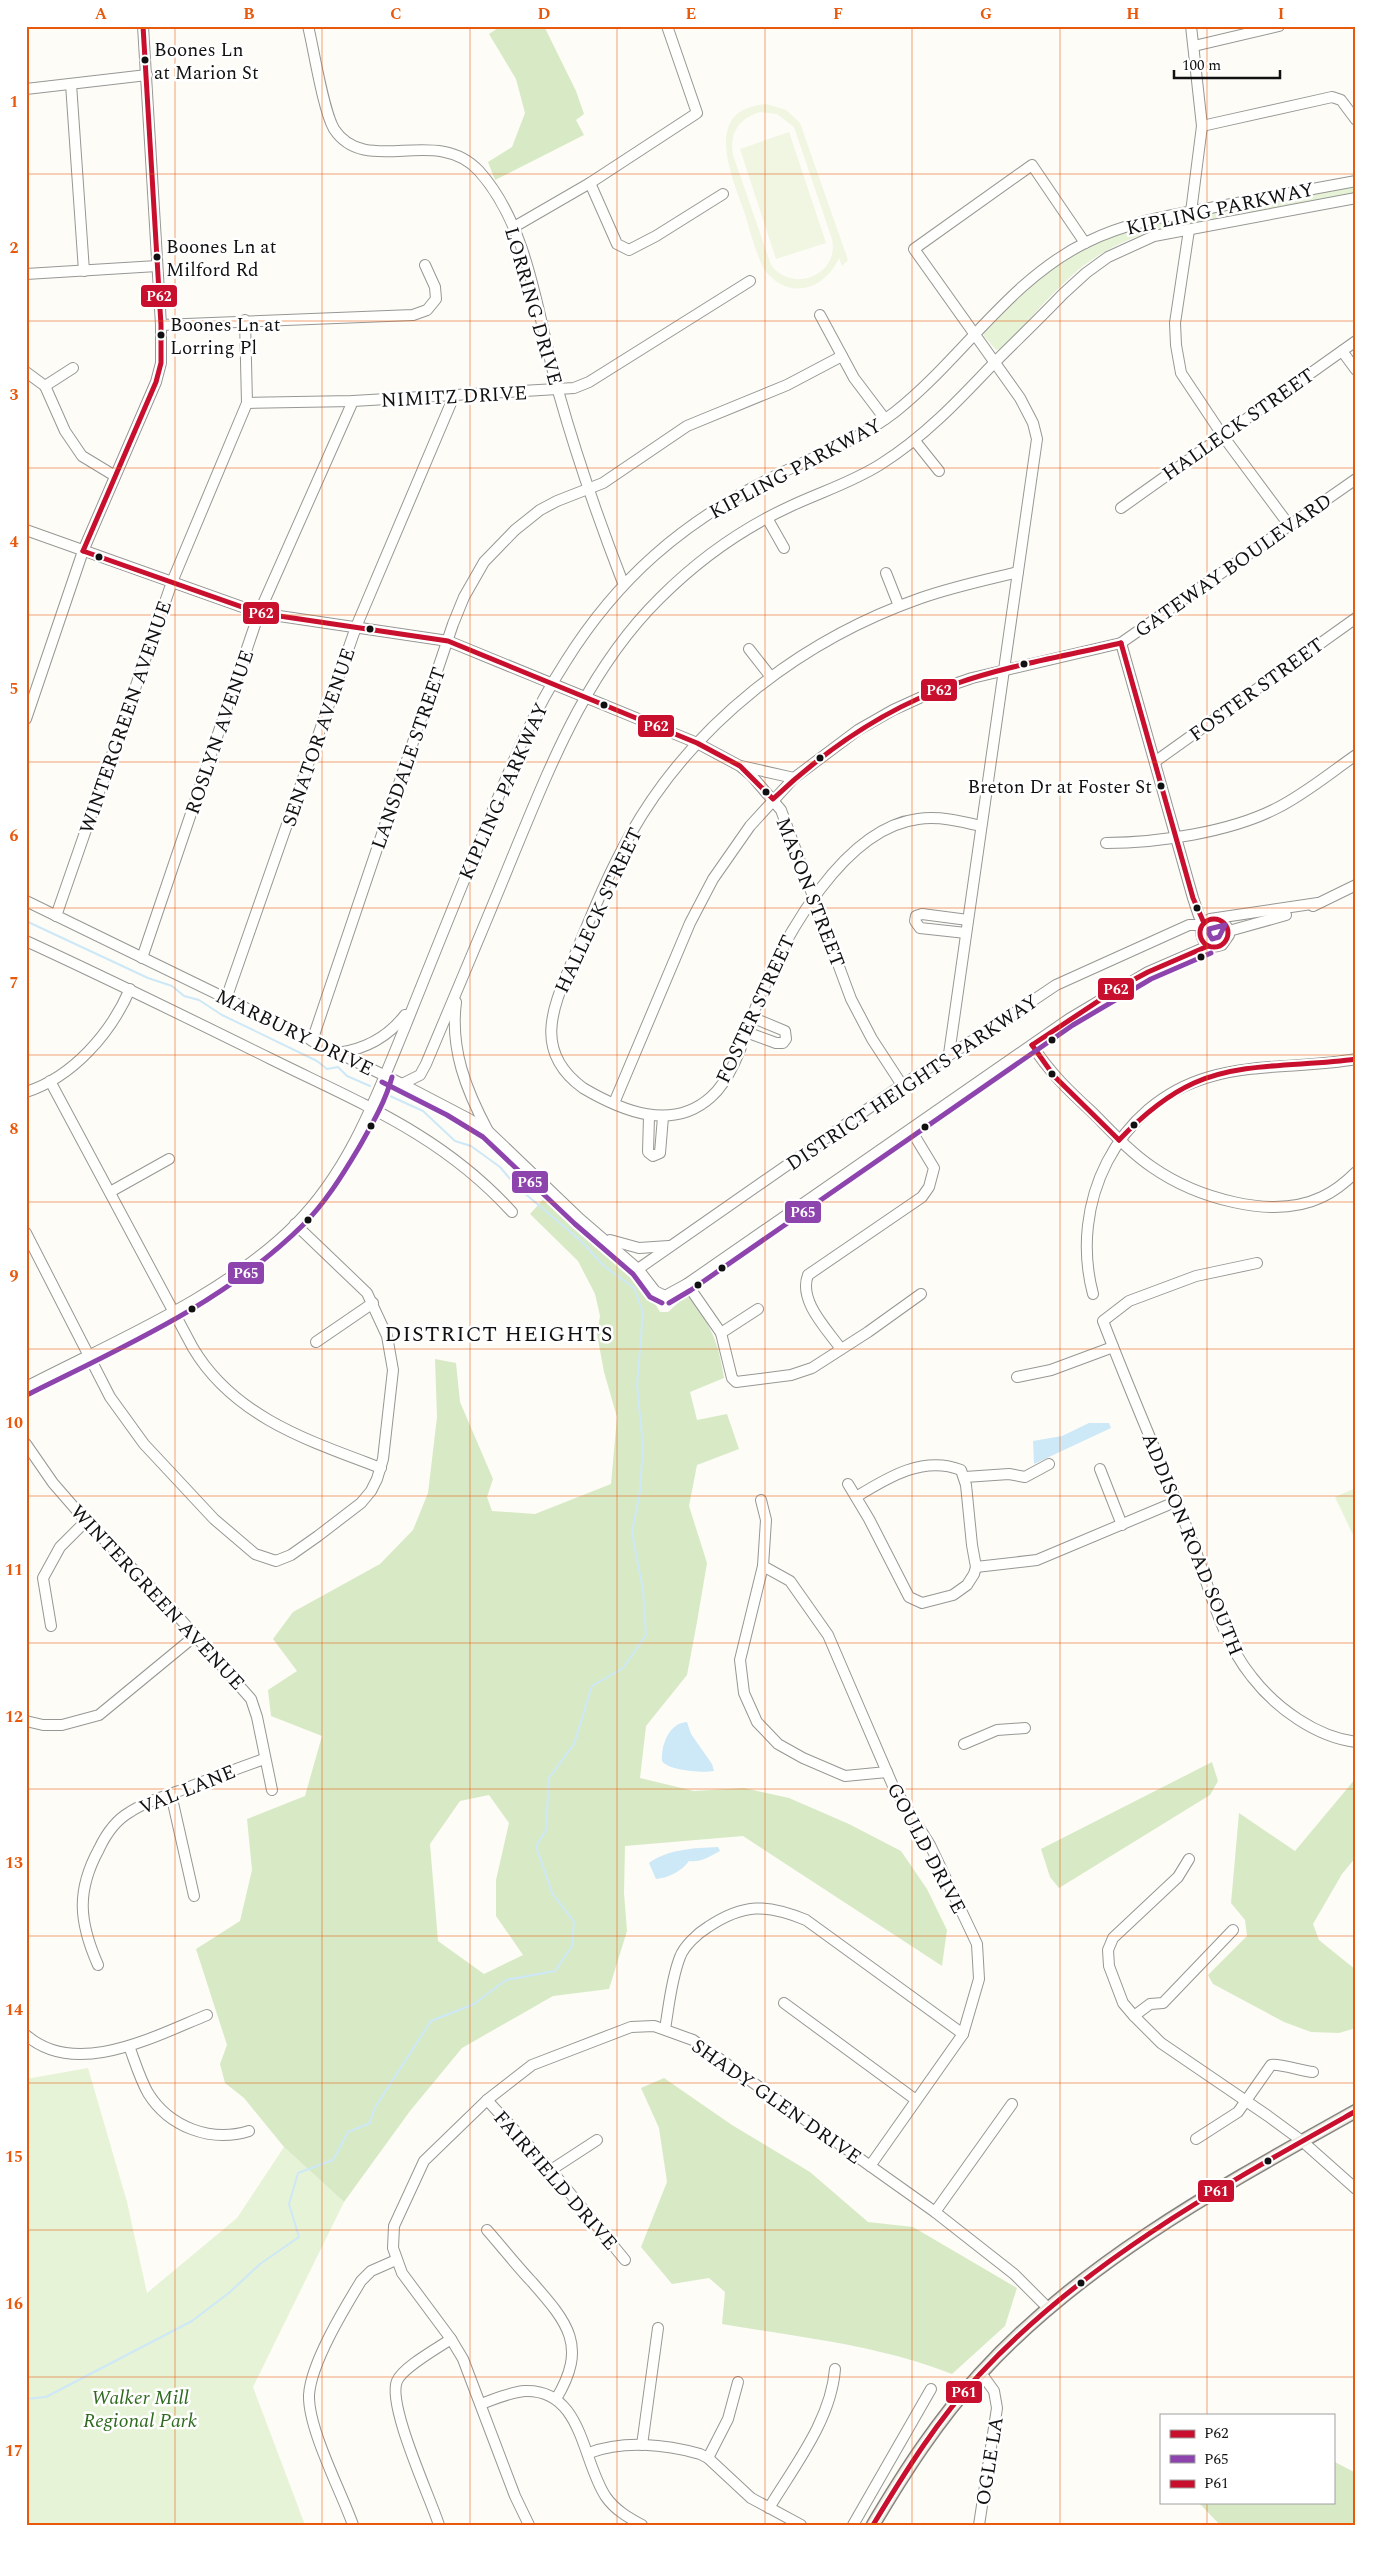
<svg xmlns="http://www.w3.org/2000/svg" width="1382" height="2551" font-family="Spectral,serif">
  <rect width="100%" height="100%" fill="#fdfcf7"/>
  <g fill="#e7f3d7">
    <path d="M1356 183V193L1148 232C1124 241 1098 253 1077 271 1050 294 1027 323 1002 349L996 350 984 336V331L1033 281 1082 247 1132 227Z"/>
    <polygon points="1356,1488 1356,1541 1335,1497"/>
    <polygon points="88,2068 127,2202 147,2293 237,2218 284,2147 344,2202 253,2387 305,2525 26,2525 26,2079"/>
  </g>
  <g fill="#d8eac5" fill-rule="evenodd">
    <polygon points="501,26 544,26 576,91 584,114 576,120 584,135 495,180 488,162 512,147 525,113 516,79 489,34"/>
    <path d="M547 1195C585 1229 635 1267 660 1312H668L688 1294C710 1326 718 1338 724 1378L690 1392 697 1420 727 1414 739 1449 697 1465 689 1506 707 1563 697 1622 687 1675 646 1726 640 1778 694 1791 744 1788 789 1798 849 1824 901 1851 927 1889 947 1930 942 1966 743 1836 625 1846 624 1893 627 1931 609 1989 553 1996 462 2048 410 2111 344 2202 284 2147 244 2098 225 2083 220 2064 227 2045 196 1949 240 1921 252 1870 247 1819 305 1796 322 1736 271 1716 268 1690 297 1671 273 1639 293 1612 380 1564 413 1530 428 1493 437 1417 435 1359 456 1363 460 1402 493 1479 487 1497 492 1511 535 1514 611 1484 617 1417 604 1372 597 1334 600 1316 595 1294 578 1261 530 1214ZM489 1795 509 1823 496 1880V1916L523 1955 484 1974 438 1941 430 1844 460 1801Z"/>
    <polygon points="1212,1762 1218,1781 1210,1795 1059,1888 1050,1877 1041,1849"/>
    <polygon points="1356,1778 1356,1857 1342,1874 1313,1924 1319,1940 1356,1970 1356,2028 1339,2033 1311,2032 1284,2022 1213,1984 1208,1975 1247,1936 1245,1920 1231,1903 1239,1813 1295,1851"/>
    <path d="M664 2078 732 2125 810 2172 868 2222 913 2227 1017 2288 1005 2326 952 2374C879 2345 799 2337 722 2324L725 2292 709 2278 672 2284 641 2247 667 2182 659 2128 641 2088Z"/>
    <polygon points="1333,2461 1356,2473 1356,2525 1220,2525 1198,2502 1333,2502"/>
  </g>
  <g fill="#f0f6e1" fill-rule="evenodd">
    <path d="M766 104 786 110 800 123 848 260 842 266 839 258C824 291 787 301 764 269 755 252 750 230 744 211 731 174 702 109 766 104ZM760 112 777 114 794 127 832 239C840 275 792 294 771 265L733 155C729 134 739 118 760 112Z"/>
    <polygon points="789,132 826,243 776,259 740,149"/>
  </g>
  <g fill="#cde8f7">
    <polygon points="1089,1423 1109,1423 1111,1428 1034,1464 1033,1441 1062,1436"/>
    <path d="M687 1722 691 1734 712 1764 714 1771C703 1773 669 1771 662 1761 661 1745 669 1723 687 1722Z"/>
    <path d="M718 1847 720 1851C710 1856 701 1863 689 1861 682 1871 668 1878 656 1879L649 1863C668 1849 695 1848 718 1847Z"/>
  </g>
  <g fill="none" stroke-linecap="round" stroke-linejoin="round">
    <g stroke="#cde8f7" stroke-width="2">
      <polyline points="26,921 148,978 172,986 184,996 199,1000 222,1015 317,1061 327,1069 338,1067 347,1076 370,1086"/>
      <polyline points="26,2399 46,2397 192,2321 230,2292 260,2264 299,2237 289,2204 298,2173 333,2160 348,2132 370,2123 374,2109 431,2021 474,2004 506,1980 555,1971 572,1946 574,1922 552,1893 536,1846 546,1830 549,1778 574,1744 592,1686 623,1668 646,1635 643,1590 632,1533 640,1491 643,1447 637,1385 643,1313 634,1288 604,1266 581,1241 516,1186 500,1167 471,1146 455,1141 423,1111 390,1096"/>
    </g>
    <defs>
      <g id="minor">
        <path d="M308 26C314 50 323 110 334 129 366 178 436 124 479 171 531 229 538 322 559 394 577 458 599 521 623 583"/>
        <polyline points="1194,46 1279,26"/>
        <polyline points="71,84 84,271"/>
        <polyline points="26,89 147,75"/>
        <polyline points="1202,126 1332,97 1341,100 1356,120"/>
        <polyline points="590,183 617,244 629,250 656,236 723,194"/>
        <polyline points="1191,212 1202,126 1191,26"/>
        <polyline points="514,227 590,183 697,113 667,26"/>
        <polyline points="1189,230 1175,323 1176,345 1181,373 1223,436 1289,525"/>
        <polyline points="26,274 157,266"/>
        <polyline points="820,315 854,378 885,419"/>
        <polyline points="161,325 413,315 427,310 436,299 435,287 425,265"/>
        <polyline points="1342,351 1356,370"/>
        <polyline points="26,372 45,386 65,431 82,456 115,476"/>
        <polyline points="45,386 73,368"/>
        <polyline points="247,403 353,401 574,388 589,382 750,281"/>
        <polyline points="915,441 939,471"/>
        <polyline points="1121,508 1356,341"/>
        <polyline points="767,518 784,548"/>
        <polyline points="26,530 259,613 448,641 697,743 740,766 751,775 781,810 851,999 872,1039 902,1085"/>
        <polyline points="886,573 899,606"/>
        <polyline points="1121,643 1193,898 1199,916 1204,923"/>
        <polyline points="749,649 771,677"/>
        <polyline points="26,719 83,551 156,382 161,363 161,325 143,26"/>
        <polyline points="1156,761 1356,618"/>
        <polyline points="741,766 794,778"/>
        <path d="M981 826C960 821 939 816 918 819 844 828 784 937 759 999 747 1028 735 1076 711 1097 672 1132 622 1111 583 1088 531 1050 554 1005 574 957 591 916 608 874 630 835 693 723 801 640 921 598 952 587 985 580 1018 572"/>
        <path d="M1106 843C1157 843 1231 832 1277 808 1305 794 1330 773 1356 755"/>
        <polyline points="26,901 402,1084 469,1119 488,1131 580,1219 638,1269 655,1291 665,1296 687,1284 1069,1019 1148,972 1208,946"/>
        <polyline points="1313,906 1356,885"/>
        <polyline points="56,916 172,582 247,403 245,320"/>
        <path d="M1218 919 1227 927 1229 935 1222 945C1206 951 1199 939 1202 925L1210 919 1318 903"/>
        <polyline points="1229,931 1286,915"/>
        <polyline points="966,933 920,928 915,921 916,916 922,914 968,920"/>
        <path d="M26 941C109 979 190 1019 271 1059 362 1104 442 1135 512 1212"/>
        <polyline points="142,958 259,613 353,401"/>
        <polyline points="226,999 356,627 454,396"/>
        <path d="M456 1002C450 1049 466 1090 488 1131"/>
        <polyline points="746,1032 776,1043 783,1043 786,1039 785,1031 751,1017"/>
        <polyline points="312,1041 453,624 464,597 484,562 515,530 540,510 557,501 603,483 687,426 787,385 842,356"/>
        <path d="M1032 1045C1049 1072 1070 1092 1093 1113 1112 1132 1130 1152 1152 1167 1195 1197 1272 1221 1322 1197 1335 1191 1346 1182 1356 1172"/>
        <path d="M338 1053C366 1049 388 1037 405 1015"/>
        <polyline points="949,1054 1037,439 1033,423 1020,398 914,249 1032,165 1085,243"/>
        <path d="M50 1081 193 1348C234 1417 309 1441 381 1468"/>
        <path d="M402 1084 420 1075 426 1064C455 995 484 927 512 858 551 764 587 670 660 598 698 560 743 528 791 506 821 492 853 482 881 464 924 437 958 401 993 364 1016 341 1040 318 1063 294L1086 273 1108 257 1154 236 1356 198"/>
        <path d="M26 1092C73 1077 111 1033 130 989"/>
        <polyline points="614,1103 690,923 713,879 750,826 794,778 858,730 893,710 937,690 972,678 1121,643 1356,479"/>
        <polyline points="649,1117 648,1152 653,1156 660,1153 663,1117"/>
        <polyline points="110,1192 169,1159"/>
        <polyline points="26,1233 110,1397 144,1444 214,1519 255,1554 276,1561 291,1555 318,1536 361,1503 371,1491 377,1479 383,1459 393,1370 387,1336 367,1293 295,1224"/>
        <polyline points="610,1240 639,1248 669,1246"/>
        <path d="M1257 1263 1196 1276 1129 1301 1103 1321C1132 1397 1165 1471 1194 1546 1210 1591 1222 1640 1252 1677 1276 1708 1316 1737 1356 1742"/>
        <polyline points="638,1269 902,1085 989,1030 1056,985 1189,925 1202,925"/>
        <polyline points="687,1284 721,1333 732,1378 736,1382 791,1375 812,1368 868,1332 921,1294"/>
        <path d="M1093 1294C1069 1204 1116 1104 1209 1077 1256 1063 1308 1068 1356 1059"/>
        <polyline points="721,1333 758,1309"/>
        <polyline points="316,1342 373,1303"/>
        <path d="M841 1349C827 1329 798 1301 808 1275L922 1197 929 1187 934 1168 911 1130"/>
        <polyline points="1017,1377 1051,1370 1113,1347"/>
        <path d="M26 1387C115 1341 224 1296 295 1225 350 1170 376 1097 405 1027 431 962 457 897 484 832 508 773 531 715 566 661 618 578 682 523 769 479 812 457 856 442 895 412 962 359 1009 280 1087 242 1127 222 1171 215 1215 207 1262 198 1309 190 1356 181"/>
        <polyline points="26,1444 53,1483 86,1521 168,1605 251,1699 257,1717 272,1790"/>
        <polyline points="1100,1469 1122,1525"/>
        <polyline points="965,1477 1009,1474 1025,1477 1049,1464"/>
        <path d="M848 1484 869 1519 909 1597 922 1603 953 1595 967 1585 974 1574 976 1567 972 1545 966 1485 961 1470C923 1455 887 1478 856 1497"/>
        <polyline points="761,1500 766,1520 763,1566 740,1660 744,1693 757,1722 778,1744 803,1758 845,1776 887,1772"/>
        <polyline points="763,1566 790,1581 828,1635 893,1786 930,1845 977,1944 979,1979 963,2034 870,2166"/>
        <polyline points="976,1567 1037,1560 1175,1502"/>
        <polyline points="51,1626 43,1578 60,1547 86,1521"/>
        <polyline points="26,1721 43,1725 62,1725 99,1715 195,1636"/>
        <polyline points="964,1744 997,1730 1025,1728"/>
        <polyline points="171,1794 194,1896"/>
        <polyline points="1189,1859 1178,1877 1113,1938 1108,1950 1109,1966 1123,2003 1134,2016 1161,2043 1268,2116 1302,2141 1356,2189"/>
        <path d="M98 1965C79 1922 76 1891 99 1849 106 1834 116 1820 130 1812 145 1802 162 1797 179 1791 207 1780 236 1769 264 1759"/>
        <polyline points="784,2003 916,2100"/>
        <polyline points="1134,2016 1150,2004 1163,2003 1233,1930"/>
        <path d="M665 2029C669 2006 671 1980 680 1957 684 1946 698 1933 708 1927 744 1903 767 1904 806 1920L963 2034"/>
        <path d="M26 2035C76 2079 155 2036 207 2015"/>
        <path d="M129 2046C135 2062 140 2079 148 2093 169 2127 211 2143 249 2131"/>
        <polyline points="487,2100 551,2170 625,2260"/>
        <path d="M1196 2139 1238 2112 1271 2065C1278 2063 1302 2071 1313 2072"/>
        <polyline points="551,2170 597,2140"/>
        <polyline points="935,2212 1012,2104"/>
        <path d="M487 2230C502 2247 516 2265 532 2282 568 2323 588 2346 556 2399"/>
        <path d="M481 2404C495 2399 510 2392 525 2391 583 2389 582 2462 606 2497 615 2510 629 2518 642 2525"/>
        <polyline points="642,2445 658,2328"/>
        <path d="M589 2453C623 2440 665 2444 700 2454L708 2458 751 2498 801 2525"/>
        <polyline points="708,2458 728,2419 738,2382"/>
        <path d="M769 2508C795 2465 831 2420 835 2369"/>
        <path d="M353 2525C341 2491 308 2429 309 2395 311 2363 344 2309 361 2281L371 2271 396 2260"/>
        <path d="M439 2525C430 2497 387 2405 397 2381 403 2367 438 2348 451 2339"/>
        <polyline points="529,2525 515,2496 463,2359 451,2339 402,2273 393,2248 394,2226 424,2161 487,2100 532,2065 631,2027 654,2026 693,2040 935,2212 1014,2274 1049,2309"/>
        <polyline points="853,2525 931,2389"/>
        <polyline points="979,2525 997,2408 994,2391 981,2373"/>
      </g>
      <path id="major" d="M873 2525C905 2471 938 2420 980 2374 1083 2261 1224 2185 1356 2111"/>
    </defs>
    <use href="#minor" stroke="#979795" stroke-width="12"/>
    <use href="#major" stroke="#858482" stroke-width="15"/>
    <use href="#minor" stroke="#fffffe" stroke-width="10"/>
    <use href="#major" stroke="#ede9dc" stroke-width="12"/>
    <defs>
      <g id="bus-1">
        <path d="M83 551 259 613 448 641 697 743 740 766 773 799C826 749 885 708 955 684 1009 665 1066 656 1121 643"/>
        <polyline points="83,551 156,382 161,363 161,325 143,26"/>
        <polyline points="1121,643 1193,898 1204,923"/>
        <circle cx="1214" cy="933" r="14"/>
        <polyline points="1032,1045 1118,988 1148,972 1208,946"/>
        <polyline points="1032,1045 1054,1076 1119,1140"/>
        <path d="M1119 1140C1141 1117 1165 1096 1194 1083 1243 1061 1303 1067 1356 1059"/>
      </g>
      <g id="bus-2">
        <polygon points="1225,925 1219,937 1212,939 1209,934 1209,929"/>
        <polyline points="382,1082 447,1115 483,1137 575,1224 633,1274 650,1297 662,1303"/>
        <polyline points="669,1303 691,1290 1073,1025 1151,979 1211,953"/>
        <path d="M29 1394C125 1346 225 1302 303 1225 325 1203 342 1176 358 1149 371 1126 385 1103 392 1077"/>
      </g>
      <path id="bus-3" d="M873 2525C905 2472 938 2419 980 2374 1085 2261 1222 2186 1356 2111"/>
    </defs>
    <use href="#bus-1" stroke="#fff" stroke-width="9"/>
    <use href="#bus-2" stroke="#fff" stroke-width="9"/>
    <use href="#bus-3" stroke="#fff" stroke-width="9"/>
    <use href="#bus-1" stroke="#c8102e" stroke-width="5"/>
    <use href="#bus-2" stroke="#8e44ad" stroke-width="5"/>
    <use href="#bus-3" stroke="#c8102e" stroke-width="5"/>
  </g>
  <path fill="none" stroke="#e8590c" stroke-width="1" stroke-opacity="0.55" d="M175 26V2525M322 26V2525M470 26V2525M617 26V2525M765 26V2525M912 26V2525M1060 26V2525M1207 26V2415M26 174H1356M26 321H1356M26 468H1356M26 615H1356M26 762H1356M26 908H1356M26 1055H1356M26 1202H1356M26 1349H1356M26 1496H1356M26 1643H1356M26 1789H1356M26 1936H1356M26 2083H1356M26 2230H1356M26 2377H1356M1207 2502V2525"/>
  <g fill="#111" stroke="#fff" stroke-width="2">
    <circle cx="145" cy="60" r="4.5"/>
    <circle cx="157" cy="257" r="4.5"/>
    <circle cx="161" cy="335" r="4.5"/>
    <circle cx="99" cy="557" r="4.5"/>
    <circle cx="370" cy="629" r="4.5"/>
    <circle cx="1024" cy="664" r="4.5"/>
    <circle cx="604" cy="705" r="4.5"/>
    <circle cx="820" cy="758" r="4.5"/>
    <circle cx="1161" cy="786" r="4.5"/>
    <circle cx="766" cy="792" r="4.5"/>
    <circle cx="1197" cy="908" r="4.5"/>
    <circle cx="1201" cy="957" r="4.5"/>
    <circle cx="1052" cy="1040" r="4.5"/>
    <circle cx="1052" cy="1074" r="4.5"/>
    <circle cx="1134" cy="1125" r="4.5"/>
    <circle cx="371" cy="1126" r="4.5"/>
    <circle cx="925" cy="1127" r="4.5"/>
    <circle cx="308" cy="1220" r="4.5"/>
    <circle cx="722" cy="1268" r="4.5"/>
    <circle cx="698" cy="1285" r="4.5"/>
    <circle cx="192" cy="1309" r="4.5"/>
    <circle cx="1268" cy="2161" r="4.5"/>
    <circle cx="1081" cy="2283" r="4.5"/>
  </g>
  <g text-anchor="middle" stroke-width="5" stroke-linejoin="round" paint-order="stroke">
    <g font-size="19" fill="#111" stroke="#fff" text-anchor="start">
      <text x="154" y="56">Boones Ln<tspan x="154" dy="23">at Marion St</tspan></text>
      <text x="166" y="253">Boones Ln at<tspan x="166" dy="23">Milford Rd</tspan></text>
      <text x="170" y="331">Boones Ln at<tspan x="170" dy="23">Lorring Pl</tspan></text>
      <text x="1152" y="793" text-anchor="end">Breton Dr at Foster St</text>
    </g>
    <g font-size="20" fill="#111" stroke="#fff">
      <text transform="translate(1220 208) rotate(-12)" y="7">KIPLING PARKWAY</text>
      <text transform="translate(534 306) rotate(74)" y="7">LORRING DRIVE</text>
      <text transform="translate(454 396) rotate(-3)" y="7">NIMITZ DRIVE</text>
      <text transform="translate(1238 424) rotate(-35)" y="7">HALLECK STREET</text>
      <text transform="translate(795 468) rotate(-28)" y="7">KIPLING PARKWAY</text>
      <text transform="translate(1233 565) rotate(-35)" y="7">GATEWAY BOULEVARD</text>
      <text transform="translate(1256 689) rotate(-36)" y="7">FOSTER STREET</text>
      <text transform="translate(125 717) rotate(-71)" y="7">WINTERGREEN AVENUE</text>
      <text transform="translate(219 732) rotate(-71)" y="7">ROSLYN AVENUE</text>
      <text transform="translate(318 737) rotate(-71)" y="7">SENATOR AVENUE</text>
      <text transform="translate(408 758) rotate(-71)" y="7">LANSDALE STREET</text>
      <text transform="translate(503 791) rotate(-66)" y="7">KIPLING PARKWAY</text>
      <text transform="translate(811 892) rotate(69)" y="7">MASON STREET</text>
      <text transform="translate(598 910) rotate(-65)" y="7">HALLECK STREET</text>
      <text transform="translate(755 1009) rotate(-65)" y="7">FOSTER STREET</text>
      <text transform="translate(295 1032) rotate(26)" y="7">MARBURY DRIVE</text>
      <text transform="translate(912 1082) rotate(-34)" y="7">DISTRICT HEIGHTS PARKWAY</text>
      <text transform="translate(1193 1544) rotate(68)" y="7">ADDISON ROAD SOUTH</text>
      <text transform="translate(158 1597) rotate(47)" y="7">WINTERGREEN AVENUE</text>
      <text transform="translate(187 1789) rotate(-22)" y="7">VAL LANE</text>
      <text transform="translate(927 1848) rotate(62)" y="7">GOULD DRIVE</text>
      <text transform="translate(777 2101) rotate(35)" y="7">SHADY GLEN DRIVE</text>
      <text transform="translate(556 2180) rotate(49)" y="7">FAIRFIELD DRIVE</text>
      <text transform="translate(989 2461) rotate(-81)" y="7">OGLE LA</text>
    </g>
    <g font-size="20" font-style="italic" fill="#2f6b1f" stroke="#fff">
      <text x="140" y="2404">Walker Mill<tspan x="140" dy="23">Regional Park</tspan></text>
    </g>
    <g font-size="22" letter-spacing="1" fill="#111" stroke="#fff">
      <text x="499" y="1341">DISTRICT HEIGHTS</text>
    </g>
  </g>
  <g stroke="#fff" stroke-width="2">
    <rect x="140" y="284" width="38" height="24" rx="5" fill="#c8102e"/>
    <rect x="242" y="601" width="38" height="24" rx="5" fill="#c8102e"/>
    <rect x="920" y="678" width="38" height="24" rx="5" fill="#c8102e"/>
    <rect x="637" y="714" width="38" height="24" rx="5" fill="#c8102e"/>
    <rect x="1097" y="977" width="38" height="24" rx="5" fill="#c8102e"/>
    <rect x="511" y="1170" width="38" height="24" rx="5" fill="#8e44ad"/>
    <rect x="784" y="1200" width="38" height="24" rx="5" fill="#8e44ad"/>
    <rect x="227" y="1261" width="38" height="24" rx="5" fill="#8e44ad"/>
    <rect x="1197" y="2179" width="38" height="24" rx="5" fill="#c8102e"/>
    <rect x="945" y="2380" width="38" height="24" rx="5" fill="#c8102e"/>
  </g>
  <g font-size="14" text-anchor="middle" font-weight="bold" fill="#fff">
    <text x="159" y="301">P62</text>
    <text x="261" y="618">P62</text>
    <text x="939" y="695">P62</text>
    <text x="656" y="731">P62</text>
    <text x="1116" y="994">P62</text>
    <text x="530" y="1187">P65</text>
    <text x="803" y="1217">P65</text>
    <text x="246" y="1278">P65</text>
    <text x="1216" y="2196">P61</text>
    <text x="964" y="2397">P61</text>
  </g>
  <rect width="1382" height="2551" fill="none" stroke="#ffffff" stroke-width="55"/>
  <rect x="1160" y="2414" width="175" height="90" fill="#ffffff" stroke="#a0a0a0"/>
  <rect x="1170" y="2430" width="25" height="8" fill="#c8102e" stroke="#a0a0a0"/>
  <text x="1204" y="2438" font-size="15" fill="#111111">P62</text>
  <rect x="1170" y="2455" width="25" height="8" fill="#8e44ad" stroke="#a0a0a0"/>
  <text x="1204" y="2464" font-size="15" fill="#111111">P65</text>
  <rect x="1170" y="2480" width="25" height="8" fill="#c8102e" stroke="#a0a0a0"/>
  <text x="1204" y="2488" font-size="15" fill="#111111">P61</text>
  <path d="M1174 70v8h106v-8" fill="none" stroke="#111111" stroke-width="2.5"/>
  <text x="1182" y="70" font-size="15" fill="#111111" stroke="#ffffff" stroke-width="4" paint-order="stroke">100 m</text>
  <rect x="28" y="28" width="1326" height="2496" fill="none" stroke="#e8590c" stroke-width="2"/>
  <g font-size="16" text-anchor="middle" font-weight="bold" fill="#e8590c">
    <text x="101" y="19">A</text>
    <text x="249" y="19">B</text>
    <text x="396" y="19">C</text>
    <text x="544" y="19">D</text>
    <text x="691" y="19">E</text>
    <text x="838" y="19">F</text>
    <text x="986" y="19">G</text>
    <text x="1133" y="19">H</text>
    <text x="1281" y="19">I</text>
    <text x="14" y="107">1</text>
    <text x="14" y="253">2</text>
    <text x="14" y="400">3</text>
    <text x="14" y="547">4</text>
    <text x="14" y="694">5</text>
    <text x="14" y="841">6</text>
    <text x="14" y="988">7</text>
    <text x="14" y="1134">8</text>
    <text x="14" y="1281">9</text>
    <text x="14" y="1428">10</text>
    <text x="14" y="1575">11</text>
    <text x="14" y="1722">12</text>
    <text x="14" y="1868">13</text>
    <text x="14" y="2015">14</text>
    <text x="14" y="2162">15</text>
    <text x="14" y="2309">16</text>
    <text x="14" y="2456">17</text>
  </g>
</svg>
